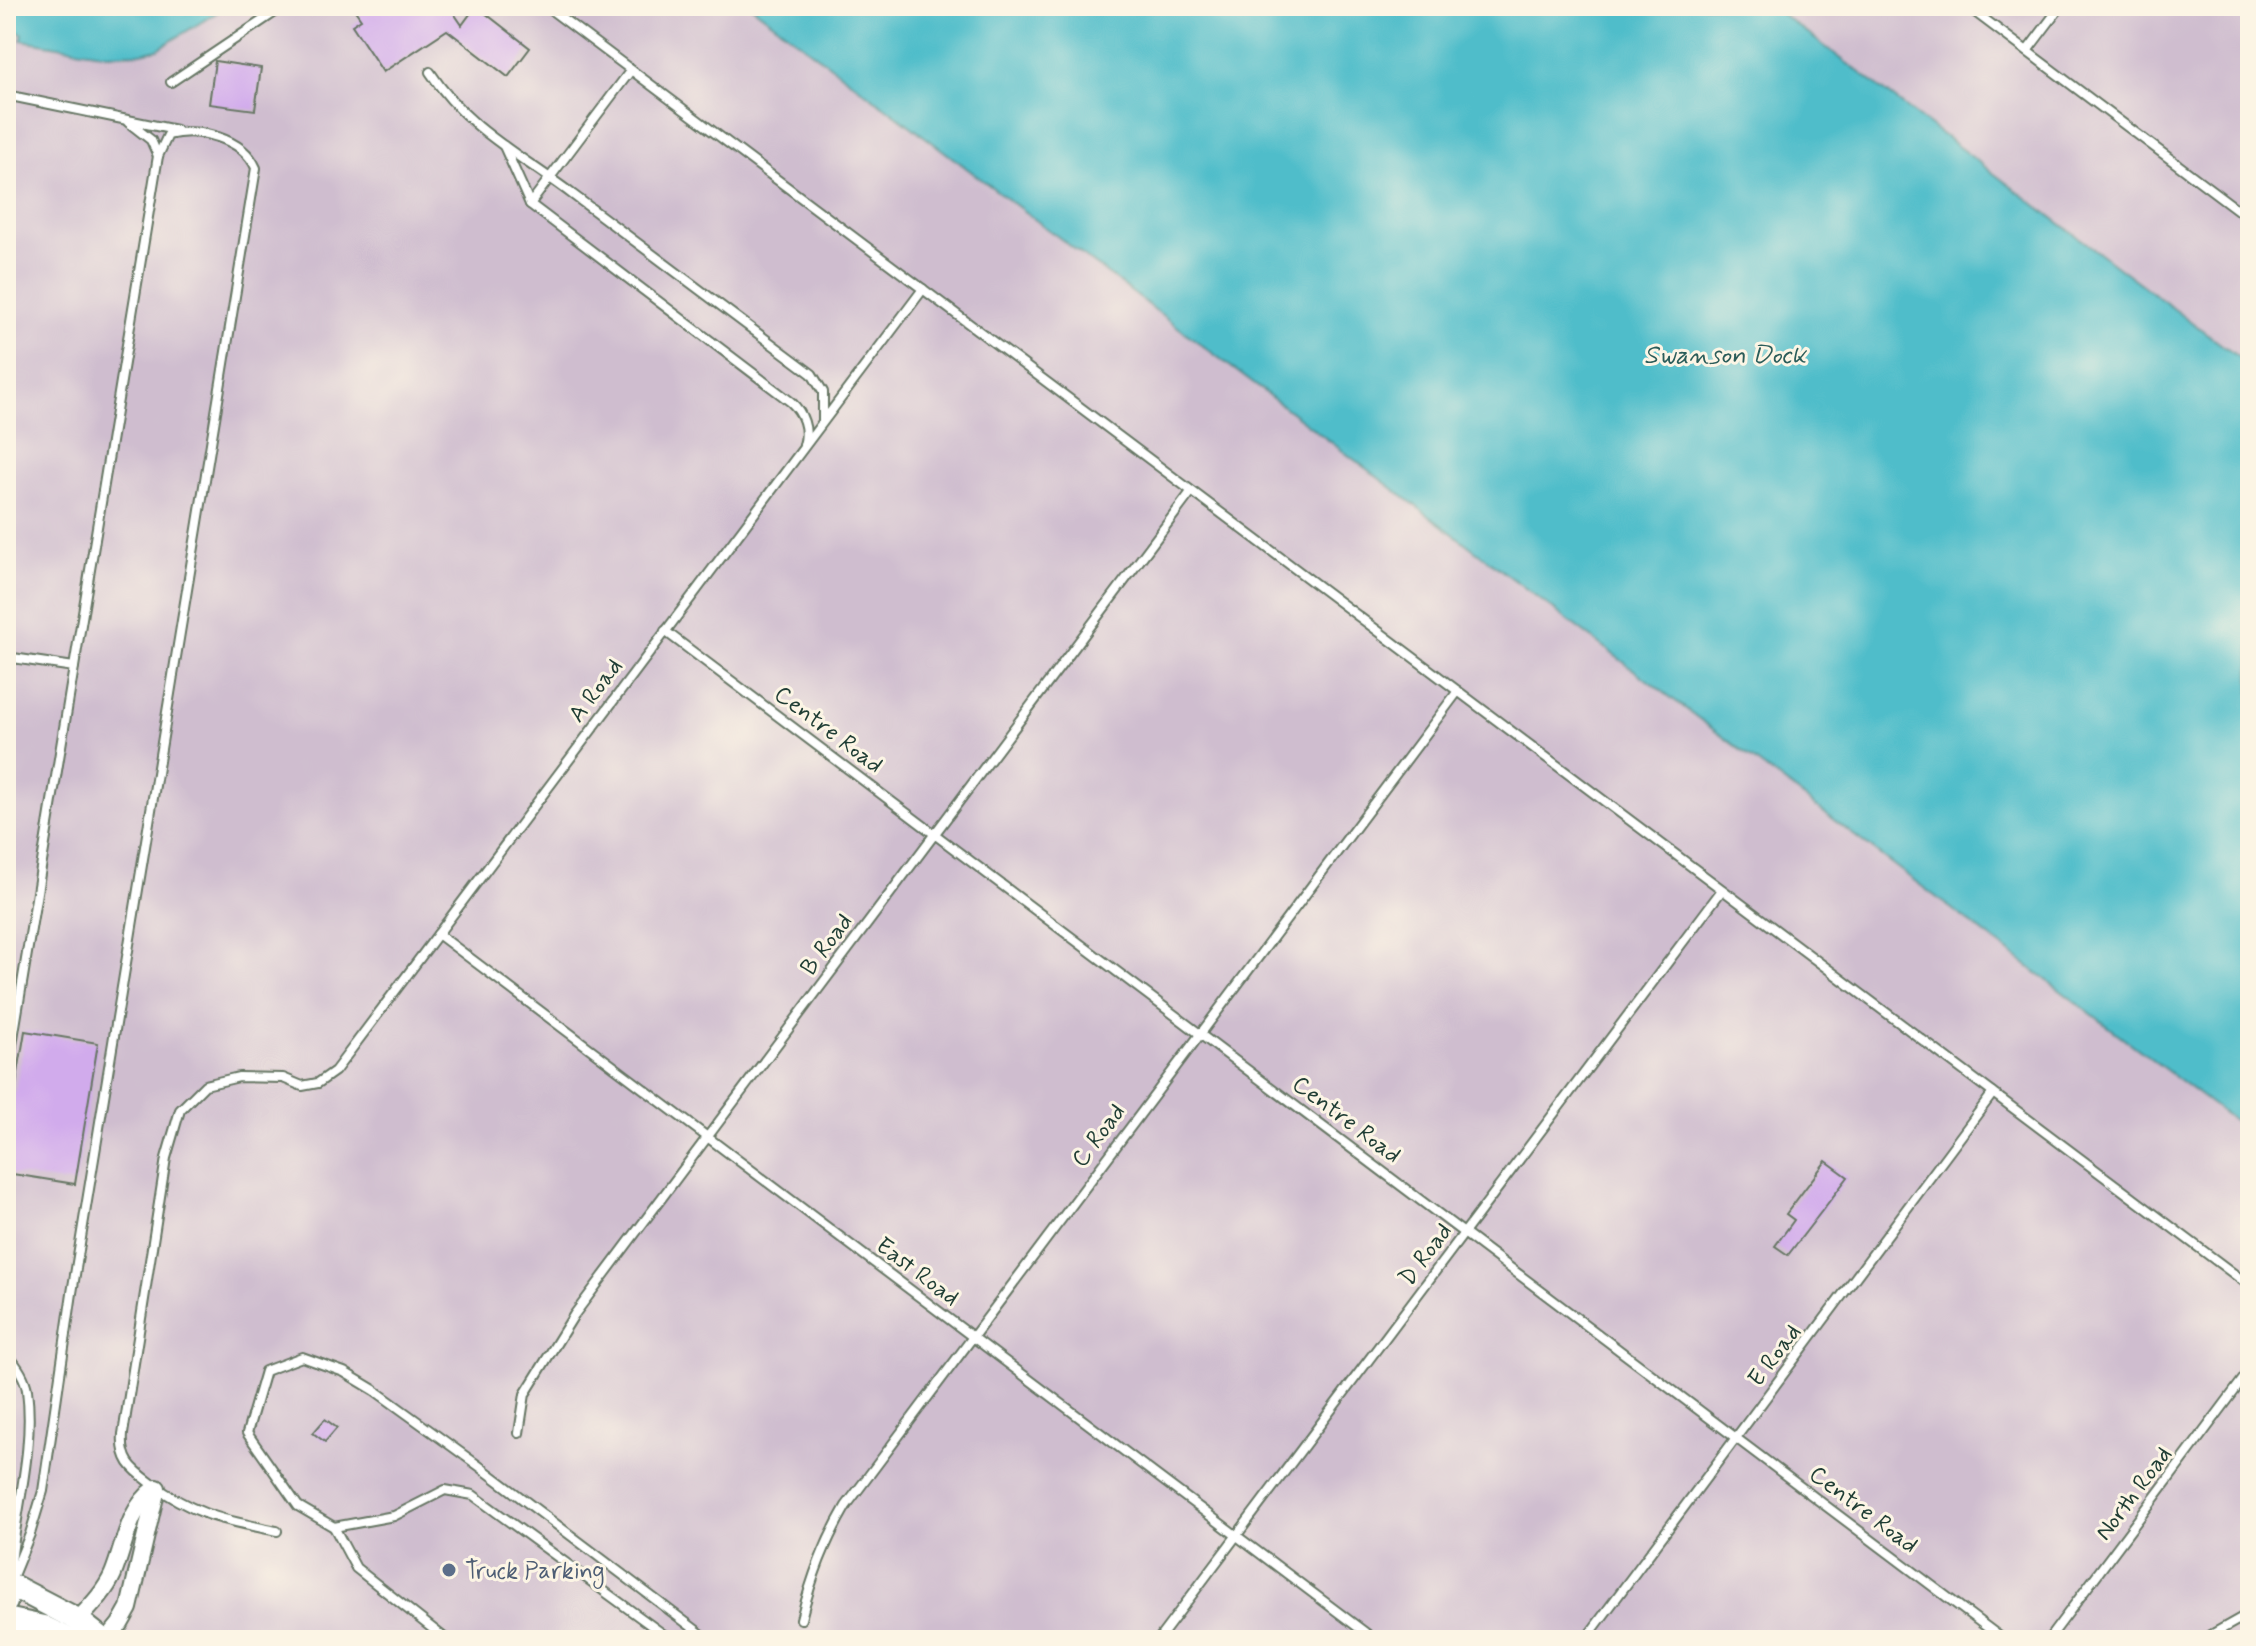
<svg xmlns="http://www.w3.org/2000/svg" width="2256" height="1646" font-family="Mynerve,sans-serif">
  <rect width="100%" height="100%" fill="#fcf5e5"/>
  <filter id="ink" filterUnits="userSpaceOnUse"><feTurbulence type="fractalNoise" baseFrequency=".0125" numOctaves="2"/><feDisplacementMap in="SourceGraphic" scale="16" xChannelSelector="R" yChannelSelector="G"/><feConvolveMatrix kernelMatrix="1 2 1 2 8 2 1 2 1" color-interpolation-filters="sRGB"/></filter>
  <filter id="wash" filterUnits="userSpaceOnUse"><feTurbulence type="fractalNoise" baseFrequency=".006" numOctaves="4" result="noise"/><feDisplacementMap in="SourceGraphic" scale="32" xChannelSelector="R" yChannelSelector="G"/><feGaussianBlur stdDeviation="1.8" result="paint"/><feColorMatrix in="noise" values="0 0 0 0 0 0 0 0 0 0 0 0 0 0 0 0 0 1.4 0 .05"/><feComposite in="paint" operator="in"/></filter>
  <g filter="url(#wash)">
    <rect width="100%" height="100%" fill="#e9e1bc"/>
    <g fill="#cfbdcf">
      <polygon points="227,6 751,6 2250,1133 2250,1640 6,1640 6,28 23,34 21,39 124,55 158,48"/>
      <polygon points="1771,6 2250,6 2250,366"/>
    </g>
    <g fill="#50bdca" stroke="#387d7f" stroke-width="2">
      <polygon points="6,6 227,6 158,49 141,53 107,54 21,40 23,34 6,28"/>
      <polygon points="751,6 1771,6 2250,366 2250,1133"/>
    </g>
    <g id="blocks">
      <g fill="#d1abec">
        <polygon points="352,6 449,6 462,25 476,6 530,48 508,77 447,30 383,72 352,25 361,19"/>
        <polygon points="215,61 261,68 255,110 209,104"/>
        <polygon points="25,1031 98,1043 75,1184 6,1173 6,1144"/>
        <polygon points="1826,1161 1848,1177 1788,1255 1775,1246 1794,1220 1786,1214"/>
        <polygon points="325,1419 337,1428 325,1442 313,1433"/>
      </g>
    </g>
  </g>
  <g filter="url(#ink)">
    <use href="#blocks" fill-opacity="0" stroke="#667664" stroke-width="2"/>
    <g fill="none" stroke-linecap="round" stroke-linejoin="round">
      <defs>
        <g id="lane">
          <polyline points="546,6 2250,1286"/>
          <polyline points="1967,6 2250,219"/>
          <polyline points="2027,51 2061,6"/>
          <path d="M430 72C467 129 519 154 572 194 652 254 732 314 812 374L823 392V420"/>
          <polyline points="171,82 284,6"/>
          <polyline points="6,95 176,130"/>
          <polyline points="128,122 151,140 158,156"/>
          <path d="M504 146 530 204 791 402C803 413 809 429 804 445"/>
          <polyline points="530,204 631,70"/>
          <polyline points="665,631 2004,1640"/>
          <polyline points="6,657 74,667"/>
          <polyline points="438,934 1375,1640"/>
          <path d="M6 1081 158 156 168 135C198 127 243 138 256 168L72 1293 43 1491 30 1534 10 1583"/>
          <path d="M6 1353C15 1363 25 1376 27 1390 35 1451 14 1514 10 1575"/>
          <polyline points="519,1433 525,1394 574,1315 1191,492"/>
          <polyline points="334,1527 356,1568 447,1640"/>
          <path d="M277 1531C225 1520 195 1516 151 1483 131 1468 121 1460 123 1434L166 1158 180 1110 205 1085 239 1077 283 1078 302 1086 318 1083 335 1071 923 289"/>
          <path d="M801 1619C812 1576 824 1544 846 1506L1458 691"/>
          <polyline points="671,1640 473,1495 445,1490 394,1516 334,1527 298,1506 247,1433 265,1371 302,1357 344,1372 374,1390 479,1466 709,1640"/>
          <polyline points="1158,1640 1722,890"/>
          <polyline points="1585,1640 1993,1093"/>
          <polyline points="2048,1640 2250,1370"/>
          <polyline points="2206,1640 2211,1635 2250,1613"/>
        </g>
        <g id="street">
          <path d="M78 1620C91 1606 105 1592 113 1574 125 1545 128 1509 155 1489"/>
          <polyline points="107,1640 120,1624 129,1608 157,1488"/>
        </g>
        <g id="secondary">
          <polyline points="6,1602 9,1584 78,1620 103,1640"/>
          <polyline points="6,1619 43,1627 70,1640"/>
        </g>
      </defs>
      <use href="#lane" stroke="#667664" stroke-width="12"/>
      <use href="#street" stroke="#667664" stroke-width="20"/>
      <use href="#secondary" stroke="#667664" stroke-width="26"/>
      <use href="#lane" stroke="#fff" stroke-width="8"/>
      <use href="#street" stroke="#fff" stroke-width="16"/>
      <use href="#secondary" stroke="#fff" stroke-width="22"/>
    </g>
  </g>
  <circle fill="#5c6f8a" stroke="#fcf5e5" stroke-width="3" cx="449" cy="1570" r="8"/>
  <g text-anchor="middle" stroke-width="6" stroke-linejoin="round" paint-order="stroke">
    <g font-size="24" fill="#1f3d34" stroke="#fcf5e5">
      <text transform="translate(595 690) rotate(-53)" y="8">A Road</text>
      <text transform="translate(829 729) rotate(37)" y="8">Centre Road</text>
      <text transform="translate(826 944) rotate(-53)" y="8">B Road</text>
      <text transform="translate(1347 1119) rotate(37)" y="8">Centre Road</text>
      <text transform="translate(1098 1135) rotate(-53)" y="8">C Road</text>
      <text transform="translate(1425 1254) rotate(-53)" y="8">D Road</text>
      <text transform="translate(918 1271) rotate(37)" y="8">East Road</text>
      <text transform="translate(1774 1355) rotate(-53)" y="8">E Road</text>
      <text transform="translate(2133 1493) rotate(-53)" y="8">North Road</text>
      <text transform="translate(1864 1509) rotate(37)" y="8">Centre Road</text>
    </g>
    <g font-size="24" fill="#4e5e75" stroke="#fcf5e5" text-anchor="start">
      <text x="465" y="1578">Truck Parking</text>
    </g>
    <g font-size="26" font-style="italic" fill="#2b5d5a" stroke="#fcf5e5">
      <text x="1725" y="363">Swanson Dock</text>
    </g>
  </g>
  <rect width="2256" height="1646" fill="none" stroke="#fcf5e5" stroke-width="32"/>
</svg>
